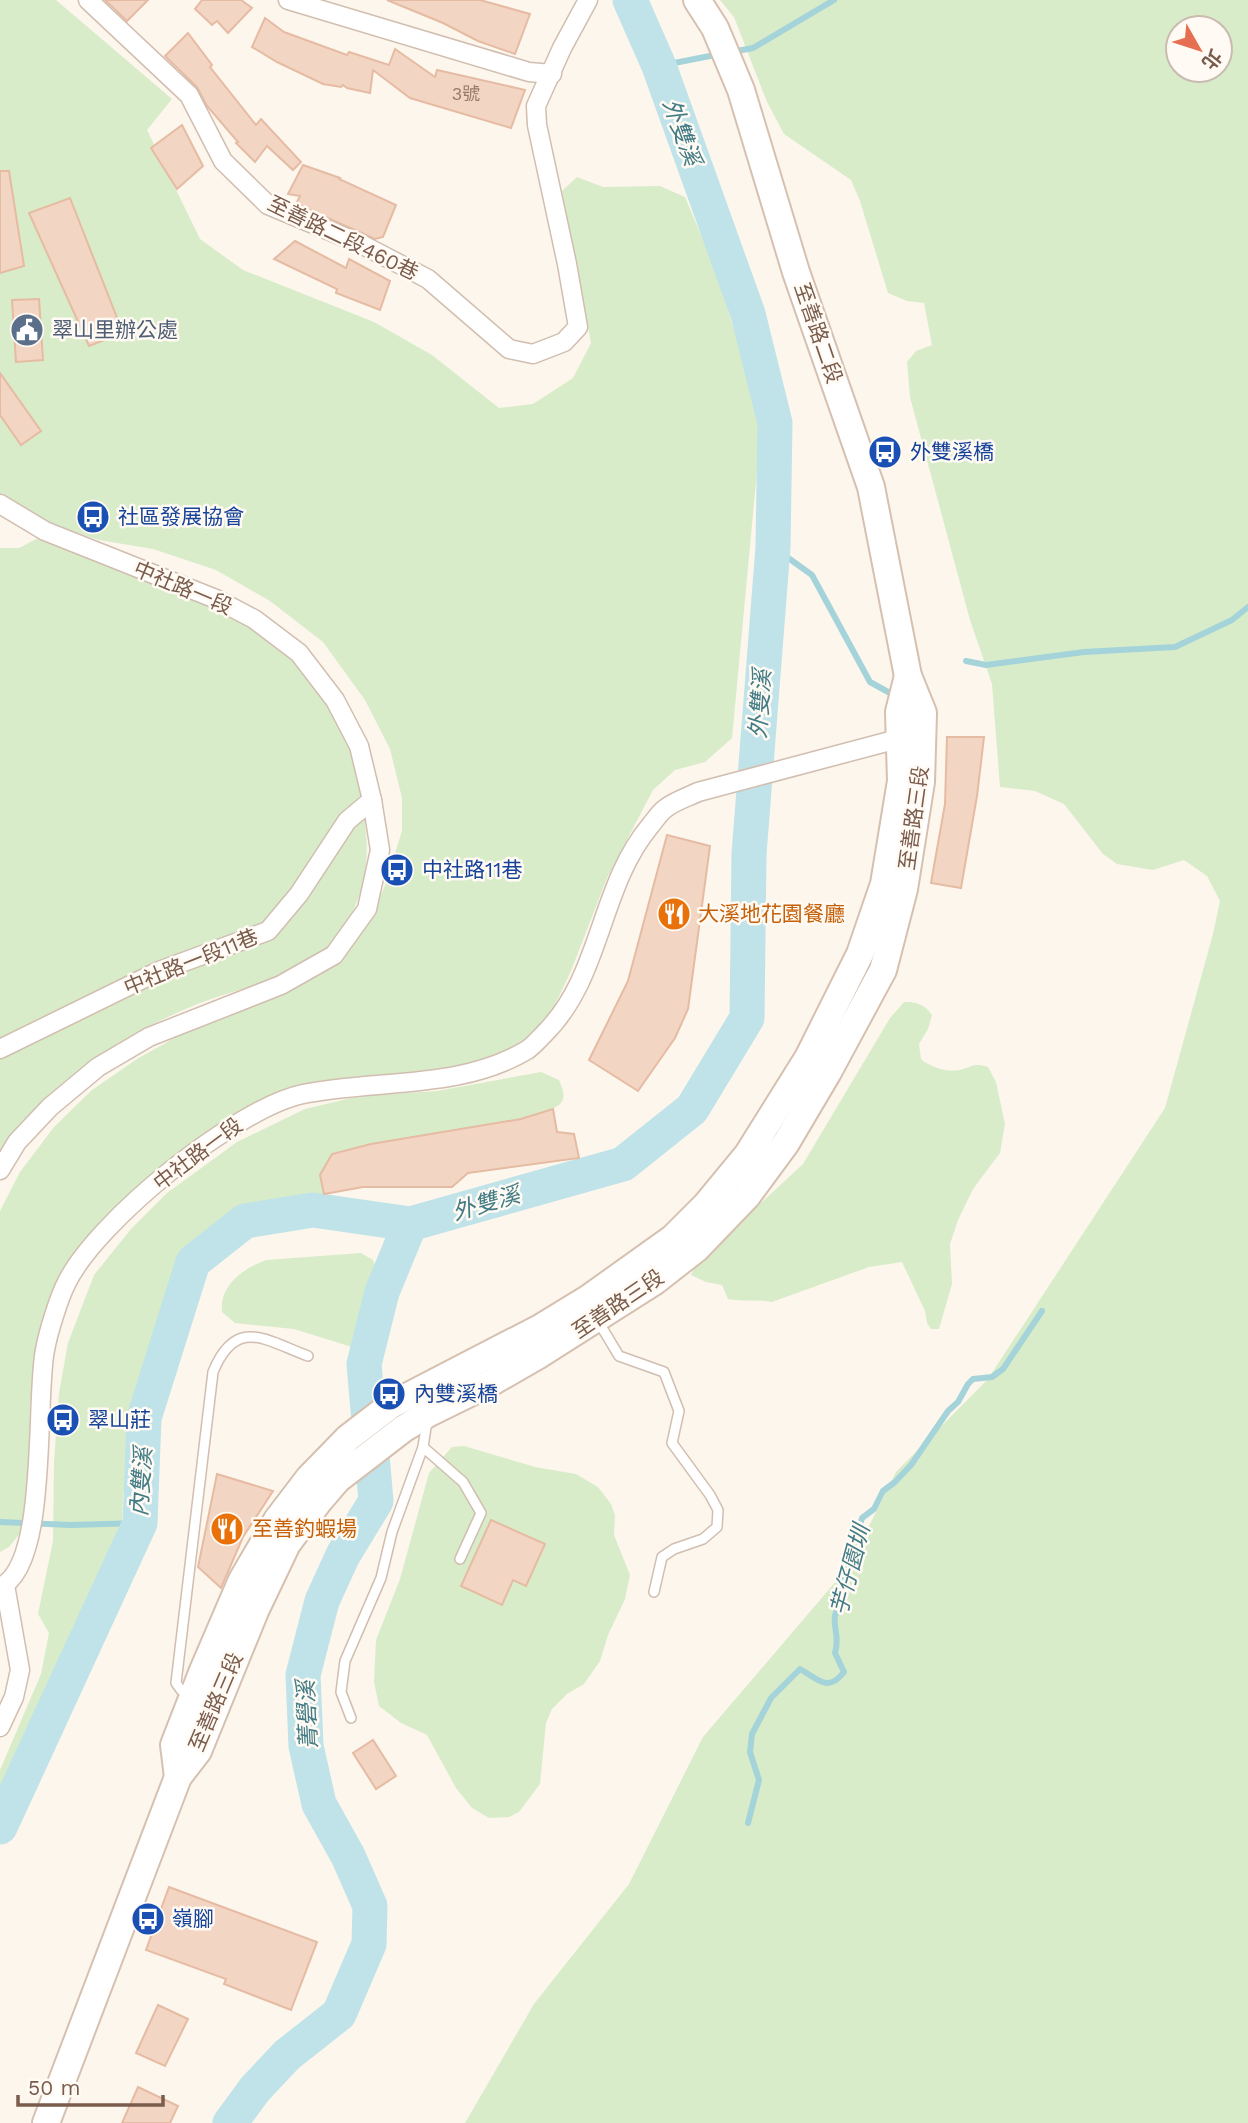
<svg xmlns="http://www.w3.org/2000/svg" width="1248" height="2123" font-family="'Work Sans','Noto Sans TC',sans-serif">
  <rect width="100%" height="100%" fill="#fdf6ec"/>
  <g fill="#d8ecc9" fill-rule="evenodd">
    <polygon points="0,0 56,0 172,99 147,130 200,239 243,270 374,322 432,355 499,408 533,404 573,378 591,343 562,191 577,177 603,187 660,186 685,197 714,266 762,418 732,738 705,762 675,770 653,790 607,878 571,971 551,1013 526,1039 485,1062 300,1087 260,1103 222,1123 195,1142 91,1234 77,1252 37,1345 30,1407 30,1482 26,1511 21,1532 9,1547 0,1552 0,1211 20,1172 54,1127 92,1090 137,1059 189,1030 292,987 371,918 384,888 402,831 402,798 390,749 365,700 323,642 270,601 216,570 153,549 99,540 71,531 30,513 0,494"/>
    <path d="M720 0H1248V2123H465L534 2004 629 1884 703 1737 849 1566 896 1472 988 1379 1165 1108 1213 934 1220 901 1207 876 1184 860 1153 870 1117 864 1103 854 1064 804 1035 791 1000 787 992 684 970 620 910 397 907 362 916 351 932 345 924 303 907 301 888 293 860 201 851 180 784 134 767 102 734 17ZM1178 28H1220V70H1178Z"/>
    <path d="M40 537C85 556 131 574 177 592 201 601 229 610 250 624 287 649 328 693 346 735 360 766 363 800 366 833 371 879 353 932 313 959 279 982 238 988 200 1003 123 1034 46 1082 0 1153V548H19Z"/>
    <path d="M904 1002C917 1002 924 1004 932 1015L928 1029 919 1044 921 1059C930 1067 947 1073 960 1070 974 1066 974 1063 988 1067L996 1082 1005 1124 1000 1153 973 1189 958 1220 950 1244 952 1284 939 1329H931L927 1323 925 1311 902 1262 869 1267 772 1302C757 1299 743 1302 728 1299L722 1285 706 1282 691 1275 698 1261 803 1164 890 1018Z"/>
    <path d="M541 1072 559 1080C562 1088 567 1097 560 1104 542 1122 406 1138 374 1144 360 1146 346 1150 332 1154L320 1175 324 1194 303 1205 272 1208 244 1219 217 1231 194 1249 176 1281 132 1428 123 1496 122 1530 116 1563 0 1819V1770L41 1674 49 1633 38 1614 53 1541 54 1462 59 1393 68 1343 94 1275 131 1229 167 1193 237 1142 305 1109 360 1096 437 1091Z"/>
    <path d="M361 1253 373 1260 378 1273 360 1346 352 1347 294 1329 235 1323 222 1312C219 1285 244 1268 266 1260Z"/>
    <polygon points="464,1446 535,1467 576,1474 598,1487 611,1504 615,1515 614,1535 630,1575 625,1599 608,1635 600,1661 584,1684 567,1694 552,1709 546,1723 540,1784 519,1812 509,1817 489,1818 472,1808 456,1788 427,1735 401,1723 379,1706 374,1682 376,1640 400,1579 429,1473 452,1447"/>
  </g>
  <g fill="none" stroke-linecap="round" stroke-linejoin="round">
    <g stroke="#a5d3da" stroke-width="6">
      <polyline points="731,52 753,48 834,0"/>
      <polyline points="659,66 720,54"/>
      <polyline points="773,547 812,575 870,682 890,693"/>
      <polyline points="966,661 986,665 1084,652 1175,647 1232,620 1248,607"/>
      <polyline points="0,1522 71,1525 140,1523"/>
      <path d="M748 1823 759 1780 750 1752 752 1734 771 1698 800 1669C818 1679 828 1693 844 1672L835 1653C840 1636 833 1629 835 1616 837 1607 841 1607 838 1598L862 1518 874 1509 883 1491 895 1482 911 1465 948 1411 958 1402 968 1384 973 1379 992 1377 1003 1369 1042 1311"/>
    </g>
    <g stroke="#bfe3e8" stroke-width="35">
      <polyline points="0,1827 140,1523 144,1418 193,1262 245,1221 313,1210 410,1224 623,1164 692,1109 747,1018 749,854 773,547 775,423 748,314 659,66 630,0"/>
      <polyline points="230,2123 255,2089 287,2055 339,2014 369,1944 370,1906 348,1856 319,1804 306,1746 303,1675 322,1601 343,1555 376,1501 364,1364 382,1292 410,1224"/>
    </g>
  </g>
  <g fill="#f3d5c3" stroke="#e6bba3" stroke-width="2">
    <polygon points="105,0 148,0 127,21"/>
    <polygon points="202,0 241,0 252,8 228,33 217,21 212,25 195,9"/>
    <polygon points="387,0 480,0 530,14 515,54 478,41 443,23"/>
    <polygon points="265,18 284,32 347,55 349,52 389,65 395,49 435,77 437,70 525,90 511,128 410,98 373,70 370,93 347,88 343,85 341,87 323,84 277,62 252,47"/>
    <polygon points="188,33 212,65 210,67 256,125 261,119 301,162 293,170 267,146 255,162 236,143 238,142 207,106 197,87 165,56"/>
    <polygon points="182,125 203,166 177,189 151,148"/>
    <polygon points="303,165 340,178 339,179 396,205 383,237 375,239 296,204 300,196 288,194"/>
    <polygon points="0,171 9,171 24,266 0,273"/>
    <polygon points="70,198 123,333 89,346 29,213"/>
    <polygon points="295,241 346,268 349,259 390,281 380,310 336,293 337,289 274,259"/>
    <polygon points="39,299 43,360 16,362 12,300"/>
    <polygon points="0,373 41,431 21,445 0,415"/>
    <polygon points="947,737 984,737 977,796 961,888 931,883 945,804"/>
    <polygon points="667,835 710,846 688,1009 675,1038 638,1091 589,1060 628,981"/>
    <polygon points="553,1109 557,1132 574,1134 579,1158 468,1173 452,1187 363,1187 324,1194 320,1175 332,1154 371,1144 521,1119"/>
    <polygon points="217,1474 273,1491 243,1537 221,1588 198,1567"/>
    <polygon points="491,1520 545,1544 526,1586 513,1580 502,1605 461,1586"/>
    <polygon points="373,1740 396,1776 376,1789 353,1753"/>
    <polygon points="169,1887 317,1942 291,2010 224,1984 226,1979 146,1950"/>
    <polygon points="158,2005 188,2019 165,2066 136,2053"/>
    <polygon points="138,2087 178,2106 170,2123 122,2123"/>
  </g>
  <g fill="none" stroke-linecap="round" stroke-linejoin="round">
    <defs>
      <g id="lane">
        <polyline points="598,1321 619,1356 664,1372 679,1411 672,1443 710,1495 718,1510 717,1527 703,1539 674,1549 662,1557 654,1592"/>
        <polyline points="423,1447 463,1482 481,1513 460,1559"/>
        <path d="M190 1696 181 1690 176 1683 213 1372C236 1316 265 1340 308 1356"/>
        <polyline points="351,1718 341,1692 345,1661 381,1578 392,1532 423,1447 427,1421"/>
      </g>
      <g id="street">
        <polyline points="88,0 189,95 223,161 268,205 361,244 428,279 509,349 533,354 564,342 578,327 567,264 537,125 536,106 562,48 588,0"/>
        <polyline points="288,0 529,72 552,74"/>
        <polyline points="0,504 45,531 216,599 254,619 299,653 335,700 359,746 372,800 380,850 367,909 334,955 281,985 149,1037 98,1067 50,1107 17,1142 0,1170"/>
        <polyline points="0,1049 159,971 268,931 299,894 347,821 372,800"/>
        <path d="M0 1587C49 1566 35 1398 45 1350 48 1333 59 1297 67 1282 97 1221 236 1108 303 1094 378 1079 460 1090 527 1050 533 1046 539 1039 544 1034 602 977 599 887 650 826 655 820 660 812 666 808 675 801 688 797 698 792L909 736"/>
        <polyline points="0,1727 14,1697 20,1670 5,1585"/>
      </g>
      <g id="secondary">
        <polyline points="178,1777 174,1745 202,1673 242,1580 277,1520 309,1478 348,1438 391,1405 540,1328 589,1298 673,1238 706,1205 748,1154 808,1058 860,954 884,884 901,781 899,712 908,676"/>
        <polyline points="46,2123 178,1777 198,1751 255,1611 287,1544 319,1501 338,1479 403,1429 429,1413 490,1383 537,1356 655,1281 696,1249 747,1196 786,1143 828,1072 883,970 904,889 921,782 923,713 908,676 871,487 796,272 741,90 715,28 697,0"/>
      </g>
    </defs>
    <use href="#lane" stroke="#d1beb0" stroke-width="12"/>
    <use href="#street" stroke="#d1beb0" stroke-width="21"/>
    <use href="#secondary" stroke="#d6c0b0" stroke-width="30"/>
    <use href="#lane" stroke="#fff" stroke-width="9"/>
    <use href="#street" stroke="#fff" stroke-width="18"/>
    <use href="#secondary" stroke="#fff" stroke-width="26"/>
  </g>
  <defs>
    <symbol id="civic-disc" viewBox="-11 -11 22 22"><circle r="9.5" fill="#5c6f8a" stroke="#fffaf3"/><path d="M-.6-6.5H3V-4.5H.6V-3L4-1V1h2V6H-6V1h2V-1L-.6-3ZM-1.2 2.5V6h2.4V2.5Z" fill="#fff"/></symbol>
    <symbol id="bus-disc" viewBox="-11 -11 22 22"><circle r="9.5" fill="#1a4fb4" stroke="#fffaf3"/><path d="M-5-6H5V4H4V6H2V4H-2V6H-4V4H-5ZM-3.5-4V0h7V-4ZM-3.5 1.2v1.5H-2V1.2ZM2 1.2v1.5H3.5V1.2Z" fill="#fff"/></symbol>
    <symbol id="restaurant-disc" viewBox="-11 -11 22 22"><circle r="9.5" fill="#e8710a" stroke="#fffaf3"/><path d="M-5-6h1v4h1v-4h1v4h1v-4h1v5L-1.5 .5V6h-2V.5L-5-1ZM5-6V6H3V1.5H1.5Q1.5-4 5-6Z" fill="#fff"/></symbol>
  </defs>
  <g fill-rule="evenodd">
    <use href="#civic-disc" x="8" y="311" width="38" height="38"/>
    <use href="#bus-disc" x="866" y="433" width="38" height="38"/>
    <use href="#bus-disc" x="74" y="498" width="38" height="38"/>
    <use href="#bus-disc" x="378" y="851" width="38" height="38"/>
    <use href="#restaurant-disc" x="655" y="895" width="38" height="38"/>
    <use href="#bus-disc" x="370" y="1375" width="38" height="38"/>
    <use href="#bus-disc" x="44" y="1401" width="38" height="38"/>
    <use href="#restaurant-disc" x="208" y="1510" width="38" height="38"/>
    <use href="#bus-disc" x="129" y="1900" width="38" height="38"/>
  </g>
  <g text-anchor="middle" stroke-width="5" stroke-linejoin="round" paint-order="stroke">
    <g font-size="18" fill="#987a6a">
      <text x="466" y="100">3號</text>
    </g>
    <g font-size="21" fill="#7a5c4d" stroke="#fffaf3">
      <text transform="translate(343 238) rotate(26)" y="7">至善路二段460巷</text>
      <text transform="translate(818 333) rotate(71)" y="7">至善路二段</text>
      <text transform="translate(183 588) rotate(23)" y="7">中社路一段</text>
      <text transform="translate(914 818) rotate(-82)" y="7">至善路三段</text>
      <text transform="translate(191 962) rotate(-22)" y="7">中社路一段11巷</text>
      <text transform="translate(198 1154) rotate(-37)" y="7">中社路一段</text>
      <text transform="translate(618 1304) rotate(-34)" y="7">至善路三段</text>
      <text transform="translate(216 1702) rotate(-67)" y="7">至善路三段</text>
    </g>
    <g font-size="21" fill="#4e5e75" stroke="#fffaf3" text-anchor="start">
      <text x="52" y="337">翠山里辦公處</text>
    </g>
    <g font-size="21" fill="#164399" stroke="#fffaf3" text-anchor="start">
      <text x="910" y="459">外雙溪橋</text>
      <text x="118" y="524">社區發展協會</text>
      <text x="422" y="877">中社路11巷</text>
      <text x="414" y="1401">內雙溪橋</text>
      <text x="88" y="1427">翠山莊</text>
      <text x="172" y="1926">嶺腳</text>
    </g>
    <g font-size="21" fill="#c56008" stroke="#fffaf3" text-anchor="start">
      <text x="698" y="921">大溪地花園餐廳</text>
      <text x="252" y="1536">至善釣蝦場</text>
    </g>
    <g font-size="23" font-style="italic" fill="#437c86" stroke="#fffaf3">
      <text transform="translate(682 132) rotate(70)" y="8">外雙溪</text>
      <text transform="translate(760 704) rotate(-86)" y="8">外雙溪</text>
      <text transform="translate(486 1203) rotate(-16)" y="8">外雙溪</text>
      <text transform="translate(141 1482) rotate(-86)" y="8">內雙溪</text>
      <text transform="translate(850 1570) rotate(-75)" y="8">芋仔園圳</text>
      <text transform="translate(307 1715) rotate(-93)" y="8">菁礐溪</text>
    </g>
  </g>
  <g transform="translate(1199 49) rotate(129)"><circle r="33" fill="#fffaf3" stroke="#cabbb1" stroke-width="2"/>
  <path d="M0-5L12 26L0 18L-12 26Z" fill="#e76f51"/>
  <text y="-10" font-size="19" font-weight="bold" text-anchor="middle" fill="#7a5c4d">北</text>
  </g>
  <path d="M18 2095v10h145v-10" fill="none" stroke="#7a5c4d" stroke-width="3.5"/>
  <text x="28" y="2095" font-size="21" fill="#7a5c4d" stroke="#fffaf3" stroke-width="5" paint-order="stroke">50 m</text>
</svg>
